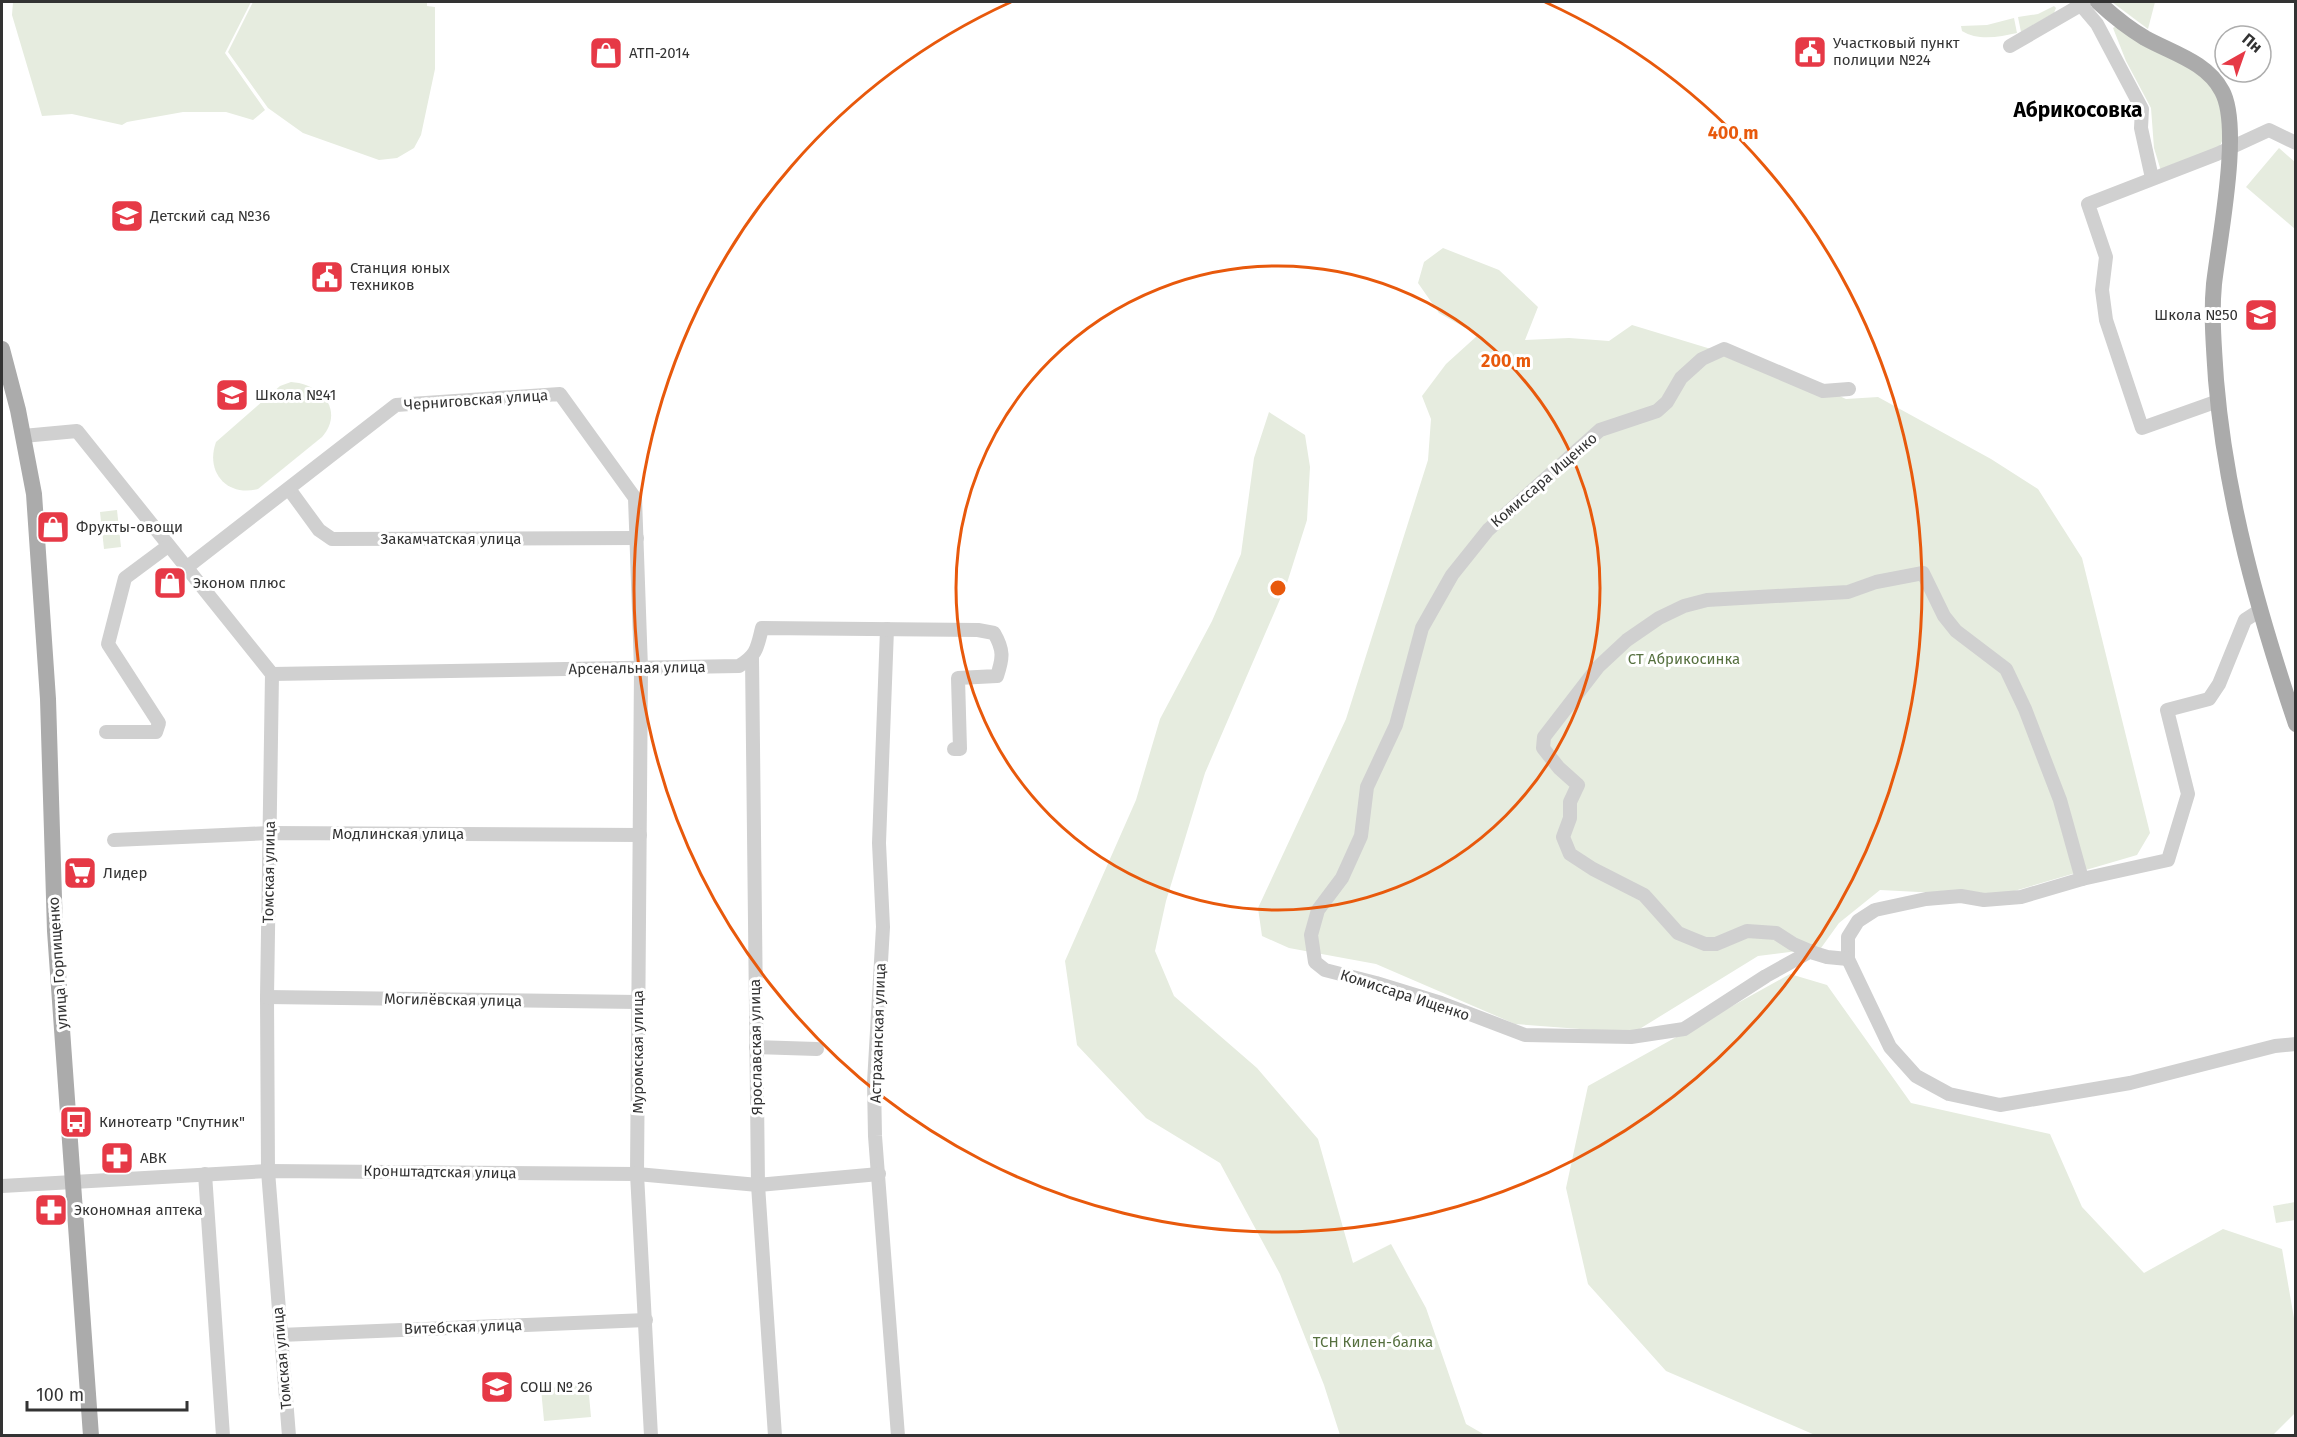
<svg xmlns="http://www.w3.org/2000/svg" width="2297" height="1437" font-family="'Fira Sans',sans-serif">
  <rect width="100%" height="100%" fill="#fff"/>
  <g fill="#e6ecdf">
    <polygon points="13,2 251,2 225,53 265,110 253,120 226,112 183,112 127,122 122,125 72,114 42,116 12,15"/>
    <polygon points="253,2 427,2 427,6 435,7 435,69 421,135 414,148 397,158 379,160 303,133 268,108 228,52"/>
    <polygon points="2112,2 2155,2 2148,29"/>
    <polygon points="2054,6 2056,8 2054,13 2021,32 2018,17 2038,14"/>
    <path d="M2014 18 2017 33C1999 37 1978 41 1962 31L1961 26 1987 25Z"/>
    <polygon points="2118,25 2214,82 2226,132 2219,148 2161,171 2154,148 2151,108 2126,61 2113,28"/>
    <polygon points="2279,148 2295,162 2295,229 2246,187"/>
    <polygon points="1443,248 1499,270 1538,307 1525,340 1569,338 1609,341 1632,325 1787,372 1846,399 1878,397 1991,459 2038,489 2082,558 2150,833 2137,855 1997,896 1880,890 1839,923 1821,948 1758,956 1633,1033 1515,1024 1376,964 1289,948 1262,936 1258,908 1346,719 1428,460 1431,419 1422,396 1446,364 1478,335 1439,313 1418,283 1424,262"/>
    <path d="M291 382C321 384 345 410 322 437L258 489C227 497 205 472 216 442L280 386Z"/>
    <polygon points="1269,412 1305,435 1310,467 1307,520 1287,583 1205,773 1166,901 1155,951 1174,996 1257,1068 1318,1139 1353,1263 1391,1244 1426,1308 1466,1424 1485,1435 1340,1435 1324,1385 1280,1274 1220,1163 1146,1118 1077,1045 1065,961 1136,800 1160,719 1212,621 1241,554 1254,458"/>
    <polygon points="117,510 121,547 104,549 100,512"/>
    <polygon points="1790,974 1827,985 1911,1103 2050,1134 2082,1207 2144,1273 2223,1229 2282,1249 2295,1324 2295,1413 2272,1436 1815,1435 1666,1371 1588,1284 1566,1188 1588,1086"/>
    <polygon points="2295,1202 2295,1220 2276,1223 2273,1206"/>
    <polygon points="588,1384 591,1417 544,1421 541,1389"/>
  </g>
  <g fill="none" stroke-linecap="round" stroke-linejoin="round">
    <g stroke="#d0d0d0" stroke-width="14">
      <polyline points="2080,4 2097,24 2142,109 2141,128 2152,178"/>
      <polyline points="2010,46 2086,2"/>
      <polyline points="2218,401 2142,428 2106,320 2102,290 2106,257 2088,204 2217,154 2269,130 2296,143"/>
      <polyline points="23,436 77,431 272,674 267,997 268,1171 289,1436"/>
      <polyline points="289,489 319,530 332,539 637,538"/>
      <polyline points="186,568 396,405 560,394 635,498 641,668 637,1174 651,1436"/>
      <polyline points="2259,611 2245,620 2219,684 2209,699 2167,710 2188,794 2168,860 2082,879 2021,897 1984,900 1961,896 1926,899 1875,910 1858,921 1848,937 1848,959 1890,1047 1916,1076 1949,1094 2000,1105 2130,1083 2275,1046 2296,1044"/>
      <polyline points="887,629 879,843 883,927 874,1083 875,1136 898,1436"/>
      <polyline points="752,658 758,1185 775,1436"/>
      <path d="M272 674 739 666C757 655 757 648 762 628L978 630 994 633C1004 650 1003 658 997 676L958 678 960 749H954"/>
      <polyline points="106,732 156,732 159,723 108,644 125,578 168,546"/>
      <polyline points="114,840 270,833 640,835"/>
      <polyline points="1811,951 1766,976 1684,1029 1631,1037 1525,1035 1441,1003 1376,983 1325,970 1315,962 1311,935 1318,910 1342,878 1361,836 1367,787 1396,725 1422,628 1452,575 1488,530 1600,430 1657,411 1667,402 1681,378 1702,359 1724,349 1823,391 1849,389"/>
      <polyline points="1848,959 1827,957 1814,953 1793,944 1776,933 1747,931 1716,944 1705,944 1695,940 1678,933 1644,895 1593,869 1570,854 1563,837 1570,818 1570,802 1578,785 1559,768 1543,748 1544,737 1598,667 1627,640 1659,618 1684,606 1707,600 1848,592 1876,582 1923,573 1944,616 1956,631 2006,669 2025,709 2060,800 2082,879"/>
      <polyline points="267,997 638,1002"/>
      <polyline points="756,1047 817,1049"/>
      <polyline points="205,1174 223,1436"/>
      <polyline points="2,1186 268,1171 637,1174 758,1185 879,1174"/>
      <polyline points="280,1335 646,1320"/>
    </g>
    <g stroke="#ababab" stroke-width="16">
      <path d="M2098 2C2112 15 2128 28 2145 38 2172 53 2207 62 2222 91 2242 127 2219 240 2214 284 2211 316 2214 348 2216 380 2226 499 2258 611 2296 724"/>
      <polyline points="2,349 18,410 34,494 48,699 55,931 91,1436"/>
    </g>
  </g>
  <g fill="none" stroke="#e8590c" stroke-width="3">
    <circle cx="1278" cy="588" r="322"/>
    <path d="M1545 2A644 644 0 1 1 1011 2"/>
  </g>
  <defs>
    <symbol id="civic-square" viewBox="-11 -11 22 22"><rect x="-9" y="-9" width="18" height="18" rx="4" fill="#e63946" stroke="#fff"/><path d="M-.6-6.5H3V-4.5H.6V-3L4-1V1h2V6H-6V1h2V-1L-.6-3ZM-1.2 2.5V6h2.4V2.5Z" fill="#fff"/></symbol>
    <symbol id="shop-square" viewBox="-11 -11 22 22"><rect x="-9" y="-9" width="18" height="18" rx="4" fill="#e63946" stroke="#fff"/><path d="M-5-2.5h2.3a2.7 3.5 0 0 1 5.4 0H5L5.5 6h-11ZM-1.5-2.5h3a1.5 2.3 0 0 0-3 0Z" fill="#fff"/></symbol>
    <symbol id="school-square" viewBox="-11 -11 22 22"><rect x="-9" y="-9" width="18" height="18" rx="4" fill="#e63946" stroke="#fff"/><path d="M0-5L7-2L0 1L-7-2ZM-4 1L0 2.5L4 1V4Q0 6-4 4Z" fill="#fff"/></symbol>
    <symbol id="supermarket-square" viewBox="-11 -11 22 22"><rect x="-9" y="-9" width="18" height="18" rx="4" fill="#e63946" stroke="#fff"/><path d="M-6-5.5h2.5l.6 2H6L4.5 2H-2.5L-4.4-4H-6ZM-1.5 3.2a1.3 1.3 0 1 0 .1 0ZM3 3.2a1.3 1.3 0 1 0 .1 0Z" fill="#fff"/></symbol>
    <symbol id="bus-square" viewBox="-11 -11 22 22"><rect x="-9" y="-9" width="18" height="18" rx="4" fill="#e63946" stroke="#fff"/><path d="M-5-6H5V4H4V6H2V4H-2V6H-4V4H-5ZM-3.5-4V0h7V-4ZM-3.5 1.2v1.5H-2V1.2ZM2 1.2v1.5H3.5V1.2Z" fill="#fff"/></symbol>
    <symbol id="pharmacy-square" viewBox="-11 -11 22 22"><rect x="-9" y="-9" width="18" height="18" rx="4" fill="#e63946" stroke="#fff"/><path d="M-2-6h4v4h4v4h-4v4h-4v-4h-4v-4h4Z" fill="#fff"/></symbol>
  </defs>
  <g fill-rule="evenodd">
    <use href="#civic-square" x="1791" y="33" width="38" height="38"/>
    <use href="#shop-square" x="587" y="34" width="38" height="38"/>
    <use href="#school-square" x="108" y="197" width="38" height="38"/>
    <use href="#civic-square" x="308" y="258" width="38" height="38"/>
    <use href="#school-square" x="2242" y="296" width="38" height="38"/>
    <use href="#school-square" x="213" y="376" width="38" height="38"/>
    <use href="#shop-square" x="34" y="508" width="38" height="38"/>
    <use href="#shop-square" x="151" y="564" width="38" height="38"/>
    <use href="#supermarket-square" x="61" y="854" width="38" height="38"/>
    <use href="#bus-square" x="57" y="1103" width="38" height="38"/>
    <use href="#pharmacy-square" x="98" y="1139" width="38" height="38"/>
    <use href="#pharmacy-square" x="32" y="1191" width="38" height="38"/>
    <use href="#school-square" x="478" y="1368" width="38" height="38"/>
  </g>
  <g text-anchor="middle" stroke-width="6" stroke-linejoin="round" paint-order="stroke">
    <g font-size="15" fill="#333" stroke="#fff" text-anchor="start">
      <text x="1833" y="48">Участковый пункт<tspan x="1833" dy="17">полиции №24</tspan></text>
      <text x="629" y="58">АТП-2014</text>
      <text x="150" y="221">Детский сад №36</text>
      <text x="350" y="273">Станция юных<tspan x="350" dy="17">техников</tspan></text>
      <text x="2238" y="320" text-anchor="end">Школа №50</text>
      <text x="255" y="400">Школа №41</text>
      <text x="76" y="532">Фрукты-овощи</text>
      <text x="193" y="588">Эконом плюс</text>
      <text x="103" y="878">Лидер</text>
      <text x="99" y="1127">Кинотеатр "Спутник"</text>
      <text x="140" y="1163">АВК</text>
      <text x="74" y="1215">Экономная аптека</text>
      <text x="520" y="1392">СОШ № 26</text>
    </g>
    <g font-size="15" fill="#333" stroke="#fff">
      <text transform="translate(476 400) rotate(-4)" y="5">Черниговская улица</text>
      <text transform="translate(1544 480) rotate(-41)" y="5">Комиссара Ищенко</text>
      <text x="451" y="544">Закамчатская улица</text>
      <text transform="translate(637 668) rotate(-1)" y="5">Арсенальная улица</text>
      <text x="398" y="839">Модлинская улица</text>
      <text transform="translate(269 872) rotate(-89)" y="5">Томская улица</text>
      <text transform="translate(58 963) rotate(-94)" y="5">улица Горпищенко</text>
      <text transform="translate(1405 995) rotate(18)" y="5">Комиссара Ищенко</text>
      <text transform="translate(453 1000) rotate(1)" y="5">Могилёвская улица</text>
      <text transform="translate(878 1033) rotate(-88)" y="5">Астраханская улица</text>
      <text transform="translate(756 1047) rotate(-91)" y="5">Ярославская улица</text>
      <text transform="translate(638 1052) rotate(-90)" y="5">Муромская улица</text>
      <text transform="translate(440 1172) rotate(1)" y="5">Кронштадтская улица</text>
      <text transform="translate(463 1327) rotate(-2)" y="5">Витебская улица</text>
      <text transform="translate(282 1358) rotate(-95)" y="5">Томская улица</text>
    </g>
    <g font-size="15" fill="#56703f" stroke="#fff">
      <text x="1684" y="664">СТ Абрикосинка</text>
      <text x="1373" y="1347">ТСН Килен-балка</text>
    </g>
    <g font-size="21" font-weight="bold" fill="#000" stroke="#fff">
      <text x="2078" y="117">Абрикосовка</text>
    </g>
  </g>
  <circle cx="1278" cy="588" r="9" fill="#e8590c" stroke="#fff" stroke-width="3"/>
  <g font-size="18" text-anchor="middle" font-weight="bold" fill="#e8590c" stroke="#fff" stroke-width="6" stroke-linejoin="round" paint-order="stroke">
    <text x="1733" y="139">400 m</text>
    <text x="1506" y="367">200 m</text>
  </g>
  <rect width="2297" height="1437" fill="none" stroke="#333333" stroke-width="6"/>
  <g transform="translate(2243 54) rotate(40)"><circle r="28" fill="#ffffff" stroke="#adadad" stroke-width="1.5"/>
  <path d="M0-4.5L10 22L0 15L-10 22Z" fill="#e63946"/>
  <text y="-9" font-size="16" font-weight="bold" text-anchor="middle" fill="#333333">Пн</text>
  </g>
  <path d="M27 1401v9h160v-9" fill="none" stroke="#333333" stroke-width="3"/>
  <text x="36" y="1401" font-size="18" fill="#333333" stroke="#ffffff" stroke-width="4.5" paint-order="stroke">100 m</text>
</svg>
